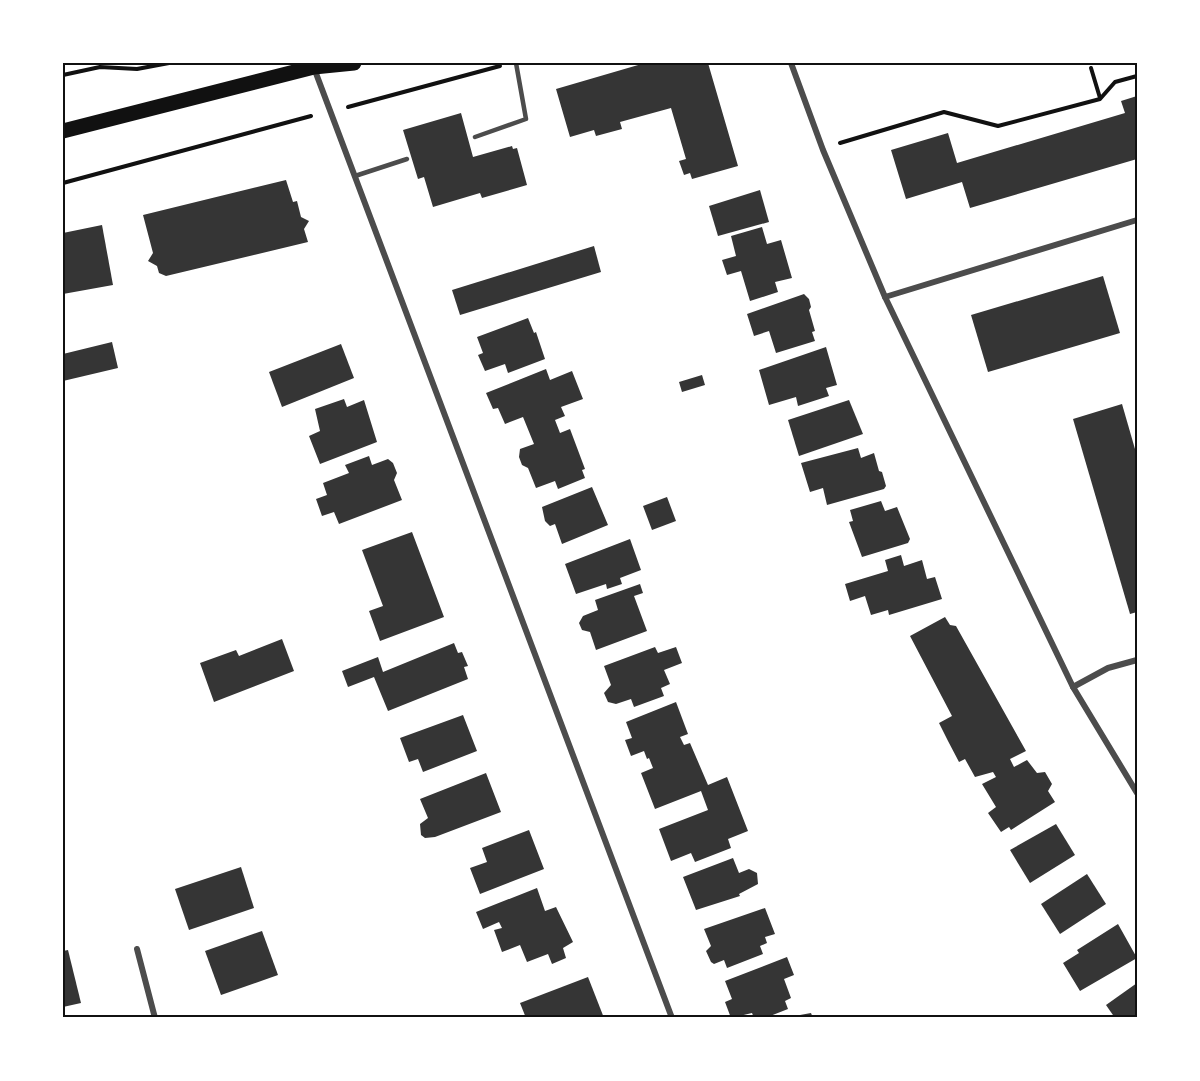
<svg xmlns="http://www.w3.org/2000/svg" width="1200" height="1081" font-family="'DejaVu Sans',sans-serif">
  <rect width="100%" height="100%" fill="#fff"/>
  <g fill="#353535">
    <polygon points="645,63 708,63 738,166 692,179 690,173 684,175 679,161 686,159 671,108 620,122 622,129 596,136 594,130 570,137 556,89"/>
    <polygon points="1137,96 1137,159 970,208 962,182 906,199 891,150 948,133 957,163 1125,113 1121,101"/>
    <polygon points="461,113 473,157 512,146 513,149 517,148 527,185 482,198 480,193 433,207 424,177 418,179 403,130"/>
    <polygon points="286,180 293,202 297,201 301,217 309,221 304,229 308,242 166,276 159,273 157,266 148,261 153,253 143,215"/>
    <polygon points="760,190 769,222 718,236 709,206"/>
    <polygon points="102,225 113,285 63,294 63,233"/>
    <polygon points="762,227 767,244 781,240 792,278 775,282 778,292 750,301 741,271 727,275 722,260 736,256 731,236"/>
    <polygon points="594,246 601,272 460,315 452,290"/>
    <polygon points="1103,276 1120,333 988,372 971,315"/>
    <polygon points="804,294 809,299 811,307 809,310 815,331 812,332 815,341 776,353 769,331 754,336 747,314"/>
    <polygon points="528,318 534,333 536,332 545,359 508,373 505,364 485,371 478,355 483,353 477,337"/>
    <polygon points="112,342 118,368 63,381 63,354"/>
    <polygon points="341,344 354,378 282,407 269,372"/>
    <polygon points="826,347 837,385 826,388 829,396 798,406 796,397 769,405 759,370"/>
    <polygon points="546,369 550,380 572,371 583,399 561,407 565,416 555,420 560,433 570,429 585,469 582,470 585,478 558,489 555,481 536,488 528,468 522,465 519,457 520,449 534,444 523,417 505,424 498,408 493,409 486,393"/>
    <polygon points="702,375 705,385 682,392 679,382"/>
    <polygon points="344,399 347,407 364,400 377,442 320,464 309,436 320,431 315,409"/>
    <polygon points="849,400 863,434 799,456 788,420"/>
    <polygon points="1122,404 1137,456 1137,612 1130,614 1073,419"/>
    <polygon points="858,448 861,458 874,453 879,471 882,472 886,486 884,489 827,505 823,488 810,492 801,463"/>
    <polygon points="369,456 372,465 388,459 393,463 397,473 394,480 402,500 339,524 334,512 322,516 316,499 327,495 323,483 349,473 345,465"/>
    <polygon points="592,487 608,525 562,544 555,524 550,526 545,521 542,507"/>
    <polygon points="667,497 676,521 652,530 643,506"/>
    <polygon points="881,501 885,511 897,507 910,539 908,543 862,557 849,522 853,521 850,510"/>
    <polygon points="412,532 444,617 380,641 369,611 383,606 362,550"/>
    <polygon points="630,539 641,570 620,578 622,584 607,589 606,584 576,594 565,564"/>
    <polygon points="901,555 904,566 922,560 927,579 935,577 942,599 889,615 888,610 871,615 865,596 850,601 845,584 888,571 885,560"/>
    <polygon points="640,584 643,593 634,596 647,631 596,650 590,632 582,630 579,623 583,616 598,610 595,600"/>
    <polygon points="945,617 950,625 956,626 1026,751 1010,759 1014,767 1027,760 1037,773 1045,772 1052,784 1048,791 1055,802 1011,830 1009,827 1001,832 988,813 996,807 982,784 996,777 993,772 975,777 965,759 959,762 948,741 939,723 952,716 910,636"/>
    <polygon points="282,639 294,671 214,702 200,663 236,650 239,656"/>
    <polygon points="454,643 458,653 462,652 468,666 464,667 468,679 388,711 374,677 348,687 342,671 378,657 383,672"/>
    <polygon points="655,647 658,653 676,647 682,663 664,670 670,684 661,688 664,696 634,707 631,699 616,704 608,702 604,693 611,685 604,666"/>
    <polygon points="676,702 688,734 680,737 684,745 690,743 708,785 727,777 748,831 728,839 731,848 695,862 691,853 671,861 659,829 708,810 701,791 655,809 641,773 653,768 649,758 647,759 644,751 631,756 625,740 632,738 626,722"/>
    <polygon points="463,715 477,751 423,772 418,759 409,762 400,738"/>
    <polygon points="486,773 501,812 435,837 425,838 421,835 420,824 428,818 420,799"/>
    <polygon points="1056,824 1075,855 1030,883 1010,850"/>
    <polygon points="529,830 544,869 480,894 470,868 487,862 482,848"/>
    <polygon points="733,858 739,873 749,869 757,873 758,884 739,894 740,896 696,910 683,877"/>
    <polygon points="241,867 254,908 189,930 175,889"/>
    <polygon points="1087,874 1106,904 1060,934 1041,904"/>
    <polygon points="537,888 545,911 556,907 573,942 563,948 566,958 552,964 548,954 527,962 520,945 502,952 494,930 502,928 499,922 483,929 476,912"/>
    <polygon points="765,908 775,934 765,937 767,943 760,946 763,954 727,968 724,960 714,964 711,962 706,951 711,946 704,929"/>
    <polygon points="1118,924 1137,958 1080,991 1063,963 1079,953 1077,950"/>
    <polygon points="262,931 278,975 221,995 205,951"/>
    <polygon points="68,950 81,1003 63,1007 63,951"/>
    <polygon points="787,957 794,975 784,979 791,998 785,1001 788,1009 765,1018 754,1018 752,1013 731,1018 725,1002 732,999 725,981"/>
    <polygon points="588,977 604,1018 526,1018 520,1003"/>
    <polygon points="1137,983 1137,1018 1115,1018 1106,1005"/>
    <polygon points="811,1013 813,1018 792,1018 800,1015"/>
  </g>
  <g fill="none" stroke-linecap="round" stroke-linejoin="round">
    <g stroke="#111" stroke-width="4">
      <polyline points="1091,68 1100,98"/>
      <polyline points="63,75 100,67 137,69 169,63"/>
      <polyline points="348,107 500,66"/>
      <polyline points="840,143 944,112 998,126 1100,99 1115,82 1137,76"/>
      <polyline points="63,183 311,116"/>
    </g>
    <g stroke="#4c4c4c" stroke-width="4.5">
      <polyline points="475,137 526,119 516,63"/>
      <polyline points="355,176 407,159"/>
    </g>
    <g stroke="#4c4c4c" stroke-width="6">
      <polyline points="791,63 823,150 885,297 1073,687 1137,793"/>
      <polyline points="314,68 672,1018"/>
      <polyline points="885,297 1137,220"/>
      <polyline points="1073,687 1108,668 1137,660"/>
      <polyline points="137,949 155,1018"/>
    </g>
    <polyline stroke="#111" stroke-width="15" points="63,131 314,67 354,63"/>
  </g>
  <rect width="1200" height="1081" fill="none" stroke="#ffffff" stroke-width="129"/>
  <rect x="64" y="64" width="1072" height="952" fill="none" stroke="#111" stroke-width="2"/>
</svg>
